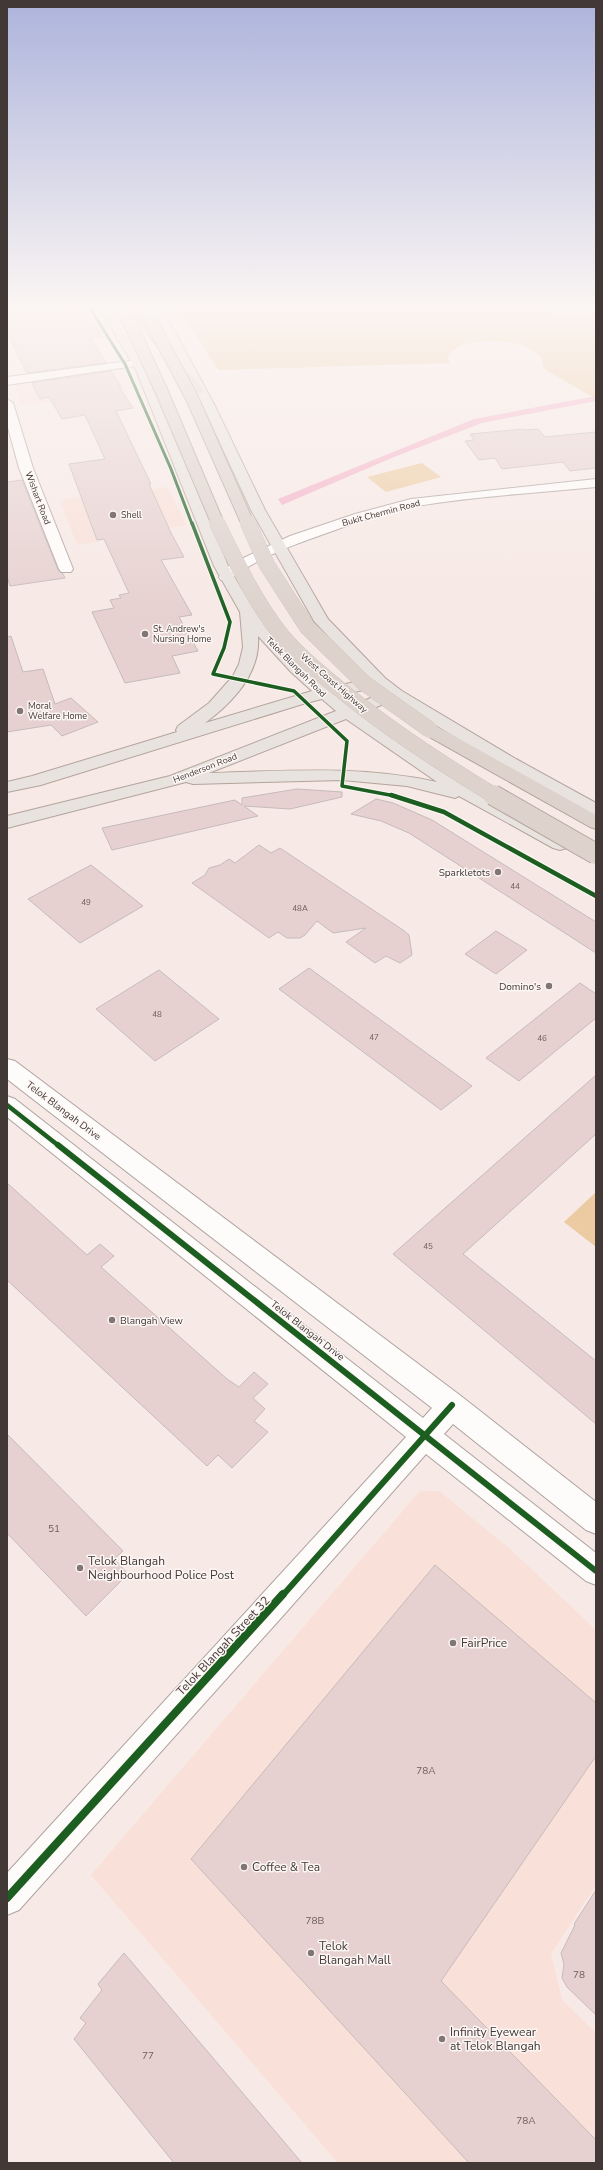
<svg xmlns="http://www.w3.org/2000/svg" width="603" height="2170" font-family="'Nunito Sans',sans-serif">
  <rect width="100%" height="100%" fill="#f7e9e5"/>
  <g fill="#f9e0d9">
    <polygon points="106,323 113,338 58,346 49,329"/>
    <polygon points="121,366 130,389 20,405 14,382"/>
    <polygon points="168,487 186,525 77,545 60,500"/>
    <polygon points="420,1491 439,1491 509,1548 596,1630 596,1885 551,1954 562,2000 596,2033 596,2163 338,2163 91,1875"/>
  </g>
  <g fill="#eccba2">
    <path d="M180 310H548L553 317H584L596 312V399L546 370 543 367C542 363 543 359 540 356 524 338 466 336 450 353L448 359 450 363 218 370Z"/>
    <polygon points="422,463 441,477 386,492 367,477"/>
    <polygon points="596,1192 596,1247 564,1222"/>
  </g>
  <polygon fill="#f4b3ca" points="596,396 596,401 482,423 394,457 282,505 278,499 474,419"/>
  <g fill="#e6d1d0" stroke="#c6bbba">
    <polygon points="7,310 29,310 31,314 61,310 86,310 102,336 91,338 106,363 27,373 7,333"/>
    <polygon points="111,371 121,387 119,387 133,408 116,411 151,484 149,484 171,533 184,557 161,560 192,615 179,617 198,651 172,656 180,673 125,683 92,612 114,608 110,600 121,598 119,595 129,593 104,539 97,540 69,464 105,459 85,415 62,419 49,397 40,399 32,383"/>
    <polygon points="523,429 525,430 538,429 545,437 596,432 596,468 570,471 563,462 502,469 495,458 479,460 465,441 474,440 470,434"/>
    <polygon points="22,480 58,570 63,574 65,578 10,586 7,576 7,482"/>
    <polygon points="11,636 23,672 43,669 55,704 71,698 98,722 62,736 51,725 7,732 7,637"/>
    <polygon points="297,789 342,792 342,797 290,809 244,806 258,816 112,850 102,828 235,800 242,805 242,798"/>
    <polygon points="376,799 393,803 432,820 596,922 596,953 409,833 381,821 351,814"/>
    <polygon points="259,845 271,853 280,848 403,930 409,935 412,955 400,963 386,956 375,963 346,942 366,928 333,933 317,921 305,935 300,938 287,938 278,932 269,938 192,883 205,875 209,868 220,865 229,859 235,863"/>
    <polygon points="91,865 143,906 80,943 28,899"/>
    <polygon points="496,931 527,950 496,974 465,954"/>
    <polygon points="309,968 472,1086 441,1110 279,989"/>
    <polygon points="159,970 219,1019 155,1061 96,1009"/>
    <polygon points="580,983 596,994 596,1018 519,1081 486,1058"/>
    <polygon points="596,1075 596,1134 463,1254 596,1361 596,1424 393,1254"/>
    <polygon points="7,1183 87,1255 100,1244 114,1256 101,1267 227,1379 239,1387 254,1372 268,1384 253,1398 265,1409 254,1421 268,1432 232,1468 218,1455 207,1466 7,1280"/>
    <polygon points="7,1434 123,1551 114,1559 128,1574 86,1616 7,1533"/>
    <polygon points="435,1565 596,1703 596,1756 441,1981 596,2140 596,2163 469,2163 191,1859"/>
    <polygon points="596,1890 596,2015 567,1987 562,1978 564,1964 561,1953 575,1925 574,1924"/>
    <polygon points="124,1953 302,2163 174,2163 74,2039 86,2023 80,2018 102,1990 98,1984"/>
  </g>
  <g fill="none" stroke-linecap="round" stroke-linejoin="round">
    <defs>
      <g id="minor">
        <polygon points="137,360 141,361 143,363 141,365 7,385 7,377"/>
        <polygon points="7,399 13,403 33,468 73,569 71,572 61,572 59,569 19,468 7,424"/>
        <path d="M596 479V487C537 493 476 496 417 506 381 512 345 527 310 539 287 547 262 558 241 571 233 576 231 583 221 580L219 577 227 567 237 561 290 536 355 514 411 499Z"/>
        <polygon points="7,1059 15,1061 461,1396 596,1502 596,1534 586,1530 453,1424 444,1434 596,1553 596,1585 586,1581 426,1454 281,1618 19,1910 7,1915 7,1873 406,1437 7,1117 7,1096 15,1099 423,1418 432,1408 7,1079"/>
      </g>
      <path id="major" d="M101 310H112L131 339 162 402 228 566C254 613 286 654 328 688L368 679 314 621 251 510 202 404 152 310H163L214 404 265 510 328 619 385 678 402 691 516 759 596 803V817L590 815 504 767 395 700 360 713 457 780 567 840 569 844 567 848 560 850 553 848 459 796 455 798 407 786 342 780 193 784 186 782 7 828V816L170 776 336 711 322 699 306 703 41 785 7 792V782L32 776 177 732 176 730 178 726 209 703 233 676 239 664 243 647 240 612 214 566 136 370ZM258 636 291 672 312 691 205 723C232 703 261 673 258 636ZM376 687 384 693 350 706 337 696ZM346 719 437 782C361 765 285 771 209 773Z"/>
      <g id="highway">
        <polygon points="131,310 142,310 180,363 202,387 204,390 202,393 194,393 172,367"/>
        <polygon points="430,725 436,726 596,815 596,829 590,827 424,734 422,730 424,726"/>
      </g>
    </defs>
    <use href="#minor" stroke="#ada3a0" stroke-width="2"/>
    <use href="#major" stroke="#b3a49b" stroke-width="2"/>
    <use href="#highway" stroke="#b3a49b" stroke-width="2"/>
    <use href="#minor" fill="#fefcfb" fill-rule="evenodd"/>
    <use href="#major" fill="#e9e3df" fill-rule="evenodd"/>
    <use href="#highway" fill="#ddd2cc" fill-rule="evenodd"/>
    <defs>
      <g id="highway-bridge-far2">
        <polyline points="124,310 161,390 218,524"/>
        <polyline points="145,310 192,398 248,524"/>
      </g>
      <g id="highway-bridge-far1">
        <path d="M217 523C236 562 255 602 282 636 300 657 321 674 342 691 391 731 442 764 495 796"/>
        <polyline points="248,523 267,565 307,627 364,683 430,730"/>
      </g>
      <polyline id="highway-bridge" points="493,795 596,854"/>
    </defs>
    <use href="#highway-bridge-far2" stroke="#b3a49b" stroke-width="14" stroke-linecap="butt"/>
    <use href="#highway-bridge-far1" stroke="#b3a49b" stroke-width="16" stroke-linecap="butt"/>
    <use href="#highway-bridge" stroke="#b3a49b" stroke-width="22" stroke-linecap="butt"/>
    <use href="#highway-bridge-far2" stroke="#ddd2cc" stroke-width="12"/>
    <use href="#highway-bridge-far1" stroke="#ddd2cc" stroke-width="16"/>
    <use href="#highway-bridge" stroke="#ddd2cc" stroke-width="20"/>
    <defs>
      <polyline id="cycleway-far4" points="91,310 125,364 171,469 192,524"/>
      <polyline id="cycleway-far3" points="192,523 230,622 224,648 213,674 294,691 347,741 342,786 395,796"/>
      <g id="cycleway-far2">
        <polyline points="391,795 444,812 596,896"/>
        <polyline points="7,1105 59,1146"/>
      </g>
      <g id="cycleway-far1">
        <polyline points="58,1145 596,1571"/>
        <polyline points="283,1595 452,1405"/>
      </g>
      <polyline id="cycleway" points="7,1898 283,1594"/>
    </defs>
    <use href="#cycleway-far4" stroke="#fcf7f5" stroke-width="4.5"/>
    <use href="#cycleway-far3" stroke="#fcf7f5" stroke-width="5.5"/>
    <use href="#cycleway-far2" stroke="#fcf7f5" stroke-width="7"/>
    <use href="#cycleway-far1" stroke="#fcf7f5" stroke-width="8"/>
    <use href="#cycleway" stroke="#fcf7f5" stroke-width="10"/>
    <use href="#cycleway-far4" stroke="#1b5e20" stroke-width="3"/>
    <use href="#cycleway-far3" stroke="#1b5e20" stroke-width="3.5"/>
    <use href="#cycleway-far2" stroke="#1b5e20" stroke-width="4.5"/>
    <use href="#cycleway-far1" stroke="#1b5e20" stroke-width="6"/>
    <use href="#cycleway" stroke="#1b5e20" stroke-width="8"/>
  </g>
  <linearGradient id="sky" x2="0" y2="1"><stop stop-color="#adb4dc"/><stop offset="0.5" stop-color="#fbf5f3"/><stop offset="1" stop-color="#fbf5f3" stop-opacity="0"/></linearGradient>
  <rect width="603" height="614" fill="url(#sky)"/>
  <g fill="#817673" stroke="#fcf7f5" stroke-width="1.5">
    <circle cx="113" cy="515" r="4"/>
    <circle cx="145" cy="634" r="4"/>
    <circle cx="20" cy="711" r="4"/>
    <circle cx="498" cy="872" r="4"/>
    <circle cx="549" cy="986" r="4"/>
    <circle cx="112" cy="1320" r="4"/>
    <circle cx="80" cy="1568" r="4"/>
    <circle cx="453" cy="1643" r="4"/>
    <circle cx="244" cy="1867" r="4"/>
    <circle cx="311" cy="1953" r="4"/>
    <circle cx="442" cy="2039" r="4"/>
  </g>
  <g text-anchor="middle" stroke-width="3" stroke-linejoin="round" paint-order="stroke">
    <g font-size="8" fill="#6c5f5c">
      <text x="515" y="889">44</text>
      <text x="86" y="905">49</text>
      <text x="300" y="911">48A</text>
      <text x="157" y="1017">48</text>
      <text x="374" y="1040">47</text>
      <text x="542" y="1041">46</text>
      <text x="428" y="1249">45</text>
    </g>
    <g font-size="9" fill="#423835" stroke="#fcf7f5">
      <text transform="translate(38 498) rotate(69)" y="3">Wishart Road</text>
      <text transform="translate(381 513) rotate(-15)" y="3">Bukit Chermin Road</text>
      <text transform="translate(296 667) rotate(45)" y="3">Telok Blangah Road</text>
      <text transform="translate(334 683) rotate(41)" y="3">West Coast Highway</text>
      <text transform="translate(205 768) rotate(-21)" y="3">Henderson Road</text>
    </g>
    <g font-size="9" fill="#423835" stroke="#fcf7f5" text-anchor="start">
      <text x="121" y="518">Shell</text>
      <text x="153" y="632">St. Andrew's<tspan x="153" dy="10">Nursing Home</tspan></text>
      <text x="28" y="709">Moral<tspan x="28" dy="10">Welfare Home</tspan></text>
    </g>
    <g font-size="10" fill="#423835" stroke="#fcf7f5" text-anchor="end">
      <text x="490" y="876">Sparkletots</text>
      <text x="541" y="990">Domino's</text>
      <text x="120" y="1324" text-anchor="start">Blangah View</text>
    </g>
    <g font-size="10" fill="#423835" stroke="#fcf7f5">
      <text transform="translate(64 1110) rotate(37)" y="4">Telok Blangah Drive</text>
      <text transform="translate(308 1330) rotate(38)" y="4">Telok Blangah Drive</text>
    </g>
    <g font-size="10" fill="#6c5f5c">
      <text x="54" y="1532">51</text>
      <text x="426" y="1774">78A</text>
      <text x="315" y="1924">78B</text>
      <text x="579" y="1978">78</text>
      <text x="148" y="2059">77</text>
      <text x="526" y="2124">78A</text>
    </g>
    <g font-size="12" fill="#423835" stroke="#fcf7f5" text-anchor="start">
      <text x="88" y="1565">Telok Blangah<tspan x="88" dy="14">Neighbourhood Police Post</tspan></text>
      <text x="461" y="1647">FairPrice</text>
      <text x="252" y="1871">Coffee &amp; Tea</text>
      <text x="319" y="1950">Telok<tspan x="319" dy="14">Blangah Mall</tspan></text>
      <text x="450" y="2036">Infinity Eyewear<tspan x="450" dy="14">at Telok Blangah</tspan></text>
    </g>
    <g font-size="12" fill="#423835" stroke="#fcf7f5">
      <text transform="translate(223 1646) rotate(-47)" y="4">Telok Blangah Street 32</text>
    </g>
  </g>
  <rect width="603" height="2170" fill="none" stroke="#423835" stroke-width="16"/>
</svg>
